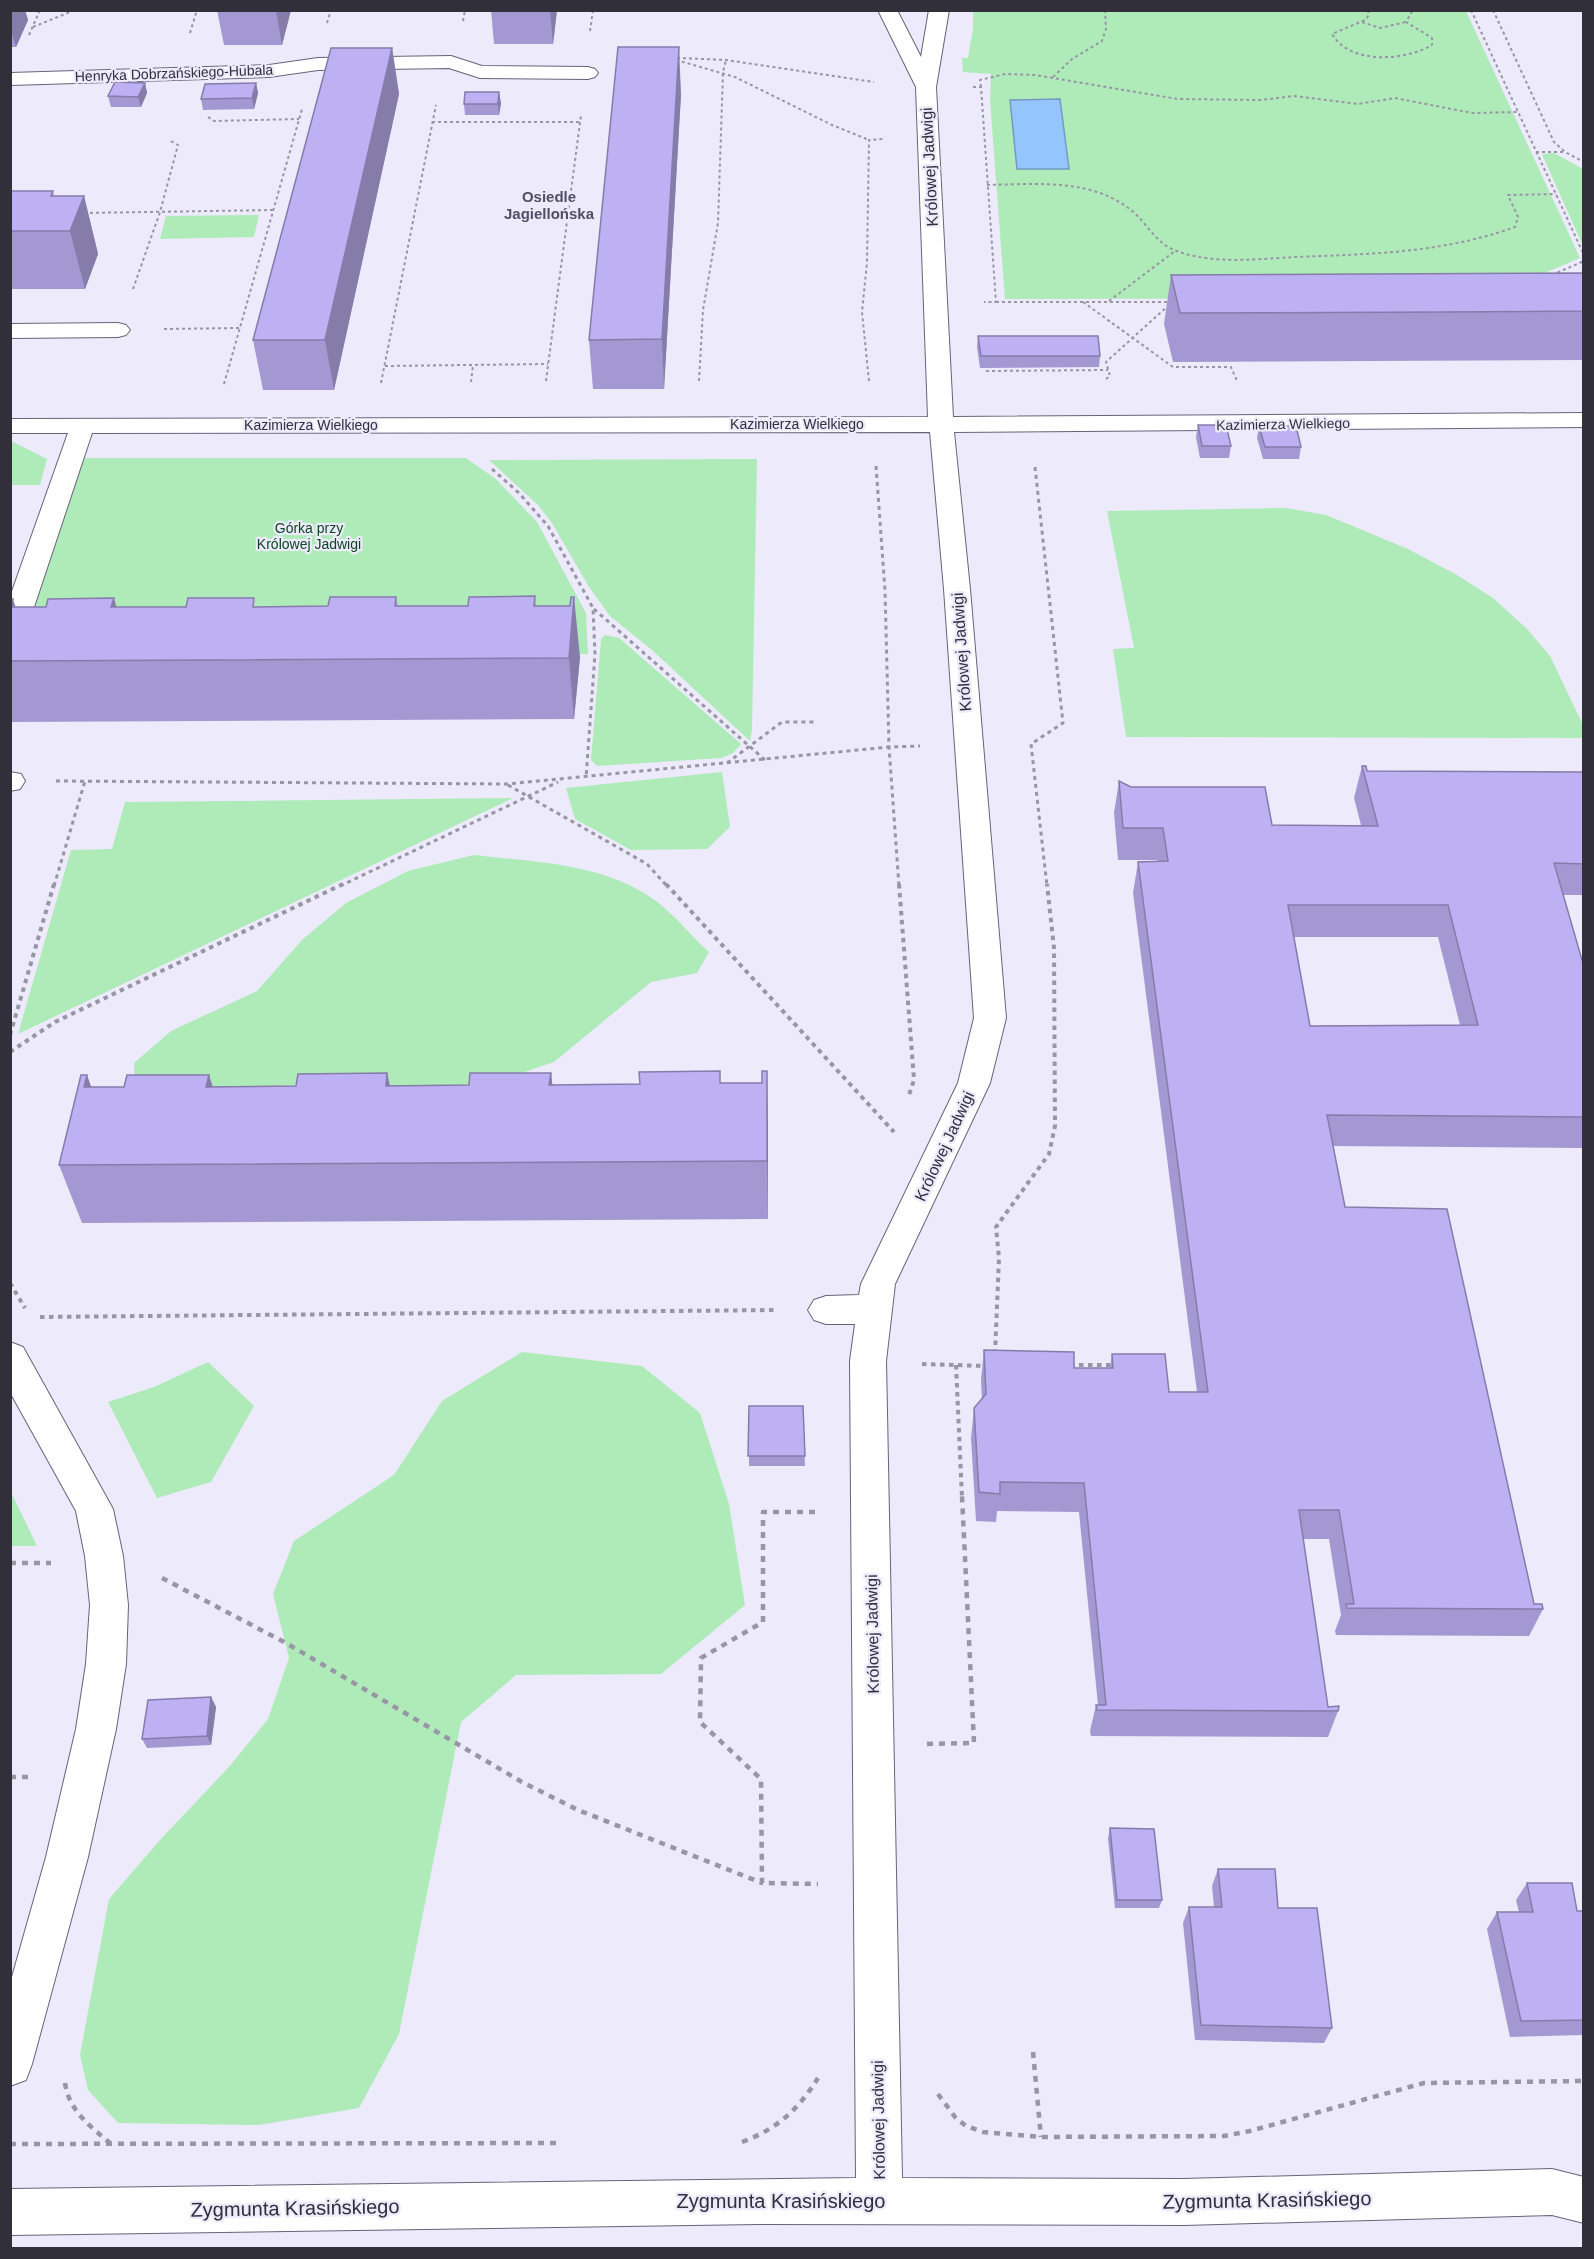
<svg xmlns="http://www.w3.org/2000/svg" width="1594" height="2259" font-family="Helvetica,sans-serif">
  <rect width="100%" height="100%" fill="#eceafb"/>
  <g fill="#afebb9">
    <polygon points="973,11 1466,11 1580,258 1486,298 1005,299 990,101 991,74 963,72 962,58 968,58 973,29"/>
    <polygon points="1554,153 1583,169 1583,246 1542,154"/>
    <polygon points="259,215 254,237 160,239 166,216"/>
    <polygon points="11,441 47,459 40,485 11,485"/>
    <polygon points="83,458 466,458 496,479 537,522 586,613 588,654 14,660"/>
    <polygon points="757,459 752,730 750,741 652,650 610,616 589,587 552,523 538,505 489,460"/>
    <polygon points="1286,508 1326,515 1408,549 1457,575 1493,598 1527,629 1550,656 1583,725 1583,738 1126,737 1113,649 1134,648 1107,511"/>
    <polygon points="605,635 619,638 741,744 733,753 721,758 597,766 591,760 601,639"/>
    <polygon points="722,772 730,827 707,849 631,850 575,819 566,788"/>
    <polygon points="513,798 18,1034 71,850 112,849 125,802"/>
    <path d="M474 855C534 862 605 863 656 901 675 915 691 936 709 952L697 973 651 982 554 1062 486 1085 135 1089 134 1063 171 1031 257 991 302 940 346 903 408 871Z"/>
    <polygon points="522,1352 642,1366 700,1413 729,1504 745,1605 661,1674 516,1675 461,1722 399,2034 359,2108 259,2125 118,2123 88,2090 80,2055 109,1899 160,1840 228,1768 268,1719 289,1658 273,1594 294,1541 394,1475 442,1401"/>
    <polygon points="208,1362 254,1406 211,1482 157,1498 108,1402 154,1387"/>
    <polygon points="11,1492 37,1546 11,1546"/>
  </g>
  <polygon fill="#94c5fc" stroke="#7698c2" stroke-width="1.5" points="1060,99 1069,169 1017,169 1010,100"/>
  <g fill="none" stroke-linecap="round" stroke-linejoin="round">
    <defs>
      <g id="minor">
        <polygon points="878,10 897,10 921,57 929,10 949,10 936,87 953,417 1584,413 1584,427 954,432 970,589 1006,1018 990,1083 895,1284 886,1361 902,2178 1184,2179 1552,2169 1584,2177 1584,2223 1552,2215 1184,2225 758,2224 10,2235 10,2189 856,2178 850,1361 855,1324 826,1324 814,1320 808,1310 814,1300 826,1296 859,1295 861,1284 958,1083 974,1018 944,589 930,432 92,433 24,637 20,643 10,645 10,597 68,433 10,433 10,419 928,417 916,87"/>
        <polygon points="451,56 482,66 588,67 595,69 598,73 595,77 588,79 480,78 449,68 318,70 269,77 10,85 10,73 269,65 318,58"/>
        <polygon points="118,323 126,325 130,330 126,335 118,337 10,338 10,324"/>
        <polygon points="10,772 21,774 25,781 20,789 10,791"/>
        <polygon points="10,1342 23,1347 113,1509 123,1556 128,1605 126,1664 116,1729 88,1857 32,2064 26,2080 10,2086 10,1984 46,1857 76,1729 86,1664 90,1605 85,1556 76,1511 10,1392"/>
      </g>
    </defs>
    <use href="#minor" stroke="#67637b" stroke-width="2"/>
    <g stroke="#9896a4" stroke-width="2" stroke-dasharray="3 3" stroke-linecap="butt">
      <path d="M1368 10 1369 15 1365 20 1332 34C1350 65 1405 61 1432 45V38L1406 22 1413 10"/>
      <polyline points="1471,10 1584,255"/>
      <polyline points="1493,10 1554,142 1565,152 1584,162"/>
      <polyline points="463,21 465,10"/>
      <polyline points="1362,22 1380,28 1406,22"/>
      <polyline points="327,23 331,10"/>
      <polyline points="33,27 75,10"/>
      <polyline points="590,31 593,10"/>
      <polyline points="190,33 197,10"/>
      <polyline points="29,35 40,10"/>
      <polyline points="677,58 726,60 874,82"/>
      <polyline points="676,60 735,77 832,125 869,140"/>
      <polyline points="1053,77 1072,59 1102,41 1106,29 1105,10"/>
      <polyline points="973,87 981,87 996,302 984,302"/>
      <polyline points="981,87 980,80 1005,74 1035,75 1178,99 1261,100 1294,96 1358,104 1395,98 1472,113 1518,112"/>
      <polyline points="208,117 214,121 299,119"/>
      <polyline points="432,122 580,122"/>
      <polyline points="1536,152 1563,152"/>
      <path d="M987 185C1035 184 1091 178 1131 210 1147 223 1155 242 1174 250 1212 265 1256 259 1296 257 1371 254 1443 253 1515 227L1518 217 1508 195 1556 194"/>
      <polyline points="84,213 273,210"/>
      <polyline points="1552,275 1584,261"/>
      <polyline points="133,289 160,212 178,145 171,141"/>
      <polyline points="1109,301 1175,251"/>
      <polyline points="996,302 1172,302"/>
      <polyline points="1083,302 1173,367 1231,367 1237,381"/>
      <polyline points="164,329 239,328"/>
      <polyline points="385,366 548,364"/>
      <polyline points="986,371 1108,370"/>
      <polyline points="1106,379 1110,376 1106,362 1170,304"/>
      <polyline points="546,381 581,115"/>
      <polyline points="699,381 703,310 718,223 723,72 726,60"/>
      <polyline points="869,381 862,312 867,262 869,140 883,139"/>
      <polyline points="471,382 473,365"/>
      <polyline points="381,383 436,105"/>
      <polyline points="224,384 302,109"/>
    </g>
    <g stroke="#9896a4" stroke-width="3" stroke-dasharray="4 4" stroke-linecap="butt">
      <polyline points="876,466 885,590 889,747 899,886"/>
      <polyline points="1035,467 1063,723 1031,744 1047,886"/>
      <polyline points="492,469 519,493 548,526 593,608 595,654 586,778"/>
      <polyline points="594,609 765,760"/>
      <polyline points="727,763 782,722 814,722"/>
      <polyline points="56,781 507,784 889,747 920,746"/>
      <polyline points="508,785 647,864 667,886"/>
      <polyline points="54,886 85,781"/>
      <polyline points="340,886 558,782"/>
    </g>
    <g stroke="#9896a4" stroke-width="4" stroke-dasharray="4.5 4.5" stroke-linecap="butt">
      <polyline points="666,884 894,1132"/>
      <polyline points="899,884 914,1080 908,1098"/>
      <polyline points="10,1035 54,884"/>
      <polyline points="10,1052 55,1022 343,884"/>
      <polyline points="10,1283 25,1308"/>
      <polyline points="40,1317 777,1310"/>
      <polyline points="995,1354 999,1258 996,1227 1049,1154 1055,1126 1054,948 1047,884"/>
      <polyline points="922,1364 987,1366"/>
      <polyline points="956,1365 962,1498"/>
      <polyline points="1070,1365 1113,1365"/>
    </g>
    <g stroke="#9896a4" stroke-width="4.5" stroke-dasharray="6 6" stroke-linecap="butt">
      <polyline points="815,1512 763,1512 763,1622 701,1658 700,1722 761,1779 762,1883 818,1884"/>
      <polyline points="10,1563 51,1563"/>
      <polyline points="162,1578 286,1643 522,1782 578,1810 762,1883"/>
      <polyline points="927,1744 974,1743 962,1496"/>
      <polyline points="10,1777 29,1777"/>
      <polyline points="1033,2052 1041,2137"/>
      <path d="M65 2083C69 2111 90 2126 111 2144"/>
      <polyline points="938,2094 955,2117 966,2126 983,2132 1041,2137 1224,2136 1250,2131 1424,2083 1584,2081"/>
      <path d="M742 2142C777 2129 798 2110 818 2078"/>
      <polyline points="10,2144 557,2143"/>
    </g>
    <use href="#minor" fill="#fff" fill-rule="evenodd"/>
  </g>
  <g fill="#a398d1" fill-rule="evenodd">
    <polygon points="10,10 25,10 28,20 16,47 10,47"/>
    <polygon points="217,10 291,10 282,45 224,45"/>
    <polygon points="491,10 557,10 553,44 494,44"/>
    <polygon points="392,48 399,94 334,390 263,390 253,340"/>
    <polygon points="145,83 147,93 141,107 111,107 108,96"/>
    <polygon points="256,83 258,93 254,109 203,110 201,99"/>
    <polygon points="681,94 664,389 593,389 589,340"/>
    <polygon points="501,103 499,115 465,115 464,104"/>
    <polygon points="10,191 53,191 54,196 84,196 98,254 85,289 10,289"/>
    <polygon points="1584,273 1584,360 1173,362 1164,324 1171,275"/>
    <polygon points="978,336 1100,356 1099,367 980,368 977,347"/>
    <polygon points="1198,425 1231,446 1229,458 1200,458 1196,437"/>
    <polygon points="1259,426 1301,447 1299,459 1263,459 1257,438"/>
    <polygon points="535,596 536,606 580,657 574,719 10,722 10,599 16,607 256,607 328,606 396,597 398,606 468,606"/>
    <path d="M1362 766 1367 771 1584 772V895H1563L1584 967V1148L1333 1146 1345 1207 1534 1604 1543 1609 1529 1636 1336 1635 1335 1631 1341 1615 1329 1539H1303L1328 1707 1338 1711 1328 1737 1091 1736 1090 1731 1096 1705H1098L1079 1512 997 1511 996 1522 976 1521 971 1438 974 1408 982 1399 981 1380 984 1350 1074 1368H1110L1112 1354 1169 1392H1197L1133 893 1138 862 1158 861V860H1118L1114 813 1119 781 1131 787 1272 825H1361L1354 798ZM1294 937H1438L1460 1025 1310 1026Z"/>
    <polygon points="762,1071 768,1130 768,1219 82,1223 59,1165 91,1087 124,1087 209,1075 213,1087 296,1086 387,1073 390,1086 469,1085 551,1073 552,1085 762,1083"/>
    <polygon points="749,1406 803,1406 805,1466 749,1466"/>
    <polygon points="211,1697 216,1707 211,1745 147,1748 142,1739"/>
    <polygon points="1110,1828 1162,1900 1159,1908 1115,1908 1108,1838"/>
    <polygon points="1218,1869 1278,1908 1332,2028 1324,2043 1195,2040 1183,1923 1189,1907 1214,1907 1212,1886"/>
    <polygon points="1527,1883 1577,1911 1584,1911 1584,2035 1510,2037 1487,1929 1497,1912 1519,1912 1516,1900"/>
  </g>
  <g fill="#857caa">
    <polygon points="10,10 25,10 28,20 16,47 10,27"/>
    <polygon points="276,10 291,10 282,45"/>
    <polygon points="550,10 557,10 553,44"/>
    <polygon points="679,47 681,94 664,389 662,339"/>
    <polygon points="392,48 399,94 334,390 325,340"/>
    <polygon points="145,83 147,93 141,107 138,97"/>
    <polygon points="256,83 258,93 254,109 252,98"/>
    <polygon points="499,92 501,103 499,115 498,104"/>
    <polygon points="84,196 98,254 85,289 70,231"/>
    <polygon points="574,597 580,657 574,719 569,658"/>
    <polygon points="114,598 131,659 111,607"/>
    <polygon points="13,599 32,660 11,607"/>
    <polygon points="767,1071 768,1130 768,1219 767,1161"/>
    <polygon points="387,1073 400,1132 386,1086"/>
    <polygon points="551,1073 558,1132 549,1085"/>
    <polygon points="87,1075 108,1134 84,1087"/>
    <polygon points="209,1075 226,1134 206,1087"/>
    <polygon points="211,1697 216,1707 211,1745 207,1736"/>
  </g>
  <g fill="#beb1f3" stroke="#857caa" stroke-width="1.5" fill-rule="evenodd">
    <polygon points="618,47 679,47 662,339 589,340"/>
    <polygon points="331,48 392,48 325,340 253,340"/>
    <polygon points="115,82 145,83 138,97 108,96"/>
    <polygon points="256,83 252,98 201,99 205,84"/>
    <polygon points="465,92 499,92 498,104 464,104"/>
    <polygon points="10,191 53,191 51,196 84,196 70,231 10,231"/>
    <polygon points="1584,273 1584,311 1445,312 1180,313 1171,275"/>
    <polygon points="978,336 1098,336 1100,356 981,356"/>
    <polygon points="1198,425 1226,425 1231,446 1202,446"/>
    <polygon points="1259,426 1296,426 1301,447 1265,447"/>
    <polygon points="535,596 534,606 570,606 571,597 574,597 569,658 10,661 10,599 13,599 11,607 46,607 48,599 114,598 111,607 186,607 188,598 254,598 253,607 328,606 330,597 396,597 395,606 468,606 469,597"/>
    <path d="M1362 766H1366L1367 771 1584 772V864L1554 863 1584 967V1117L1327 1115 1345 1207 1447 1209 1534 1604H1542L1543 1609 1347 1608 1346 1604H1354L1339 1510H1299L1328 1707 1339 1706 1338 1711 1097 1710 1096 1705H1106L1084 1483 1000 1482V1494L979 1492 974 1408 986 1394 984 1350 1074 1352V1368H1113L1112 1354H1165L1169 1392H1208L1138 862 1168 861 1163 828H1123L1119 781 1131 787H1265L1272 825 1378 826ZM1288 905H1448L1478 1025 1310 1026Z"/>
    <polygon points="720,1071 720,1083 762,1083 762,1071 767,1071 767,1161 59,1165 81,1075 87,1075 84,1087 124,1087 127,1075 209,1075 206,1087 296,1086 298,1074 387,1073 386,1086 469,1085 470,1073 551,1073 549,1085 640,1084 639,1072"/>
    <polygon points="749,1406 803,1406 805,1456 748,1456"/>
    <polygon points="211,1697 207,1736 142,1739 148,1700"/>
    <polygon points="1110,1828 1154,1829 1162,1900 1117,1900"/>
    <polygon points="1218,1869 1275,1869 1278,1908 1317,1908 1332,2028 1201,2025 1189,1907 1222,1907"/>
    <polygon points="1527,1883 1572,1883 1577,1911 1584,1911 1584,2020 1521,2021 1497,1912 1533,1912"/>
  </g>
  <g text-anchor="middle" stroke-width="4.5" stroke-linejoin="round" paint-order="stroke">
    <g font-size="14" fill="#312f3a" stroke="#eceafb">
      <text transform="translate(174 73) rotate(-2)" y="5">Henryka Dobrzańskiego-Hubala</text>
      <text x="797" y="429">Kazimierza Wielkiego</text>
      <text transform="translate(1283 424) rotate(-1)" y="5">Kazimierza Wielkiego</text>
      <text x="311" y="430">Kazimierza Wielkiego</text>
    </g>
    <g font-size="14" fill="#0c461e" stroke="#eceafb">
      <text x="309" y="533">Górka przy<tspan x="309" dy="16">Królowej Jadwigi</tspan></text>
    </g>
    <g font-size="15" font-weight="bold" fill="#524e65" stroke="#eceafb">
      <text x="549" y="202">Osiedle<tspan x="549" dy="17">Jagiellońska</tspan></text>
    </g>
    <g font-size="16" fill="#312f3a" stroke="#eceafb">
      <text transform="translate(929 167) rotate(-93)" y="6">Królowej Jadwigi</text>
      <text transform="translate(961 652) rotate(-94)" y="6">Królowej Jadwigi</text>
      <text transform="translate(944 1146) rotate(-65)" y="6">Królowej Jadwigi</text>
      <text transform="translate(872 1634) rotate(-91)" y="6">Królowej Jadwigi</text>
      <text transform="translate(878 2120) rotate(-91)" y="6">Królowej Jadwigi</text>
    </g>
    <g font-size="20" fill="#312f3a" stroke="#eceafb">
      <text transform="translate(1267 2200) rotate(-1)" y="7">Zygmunta Krasińskiego</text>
      <text x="781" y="2208">Zygmunta Krasińskiego</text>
      <text transform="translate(295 2208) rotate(-1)" y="7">Zygmunta Krasińskiego</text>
    </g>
  </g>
  <rect width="1594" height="2259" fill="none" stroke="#312f3a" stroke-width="24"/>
</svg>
